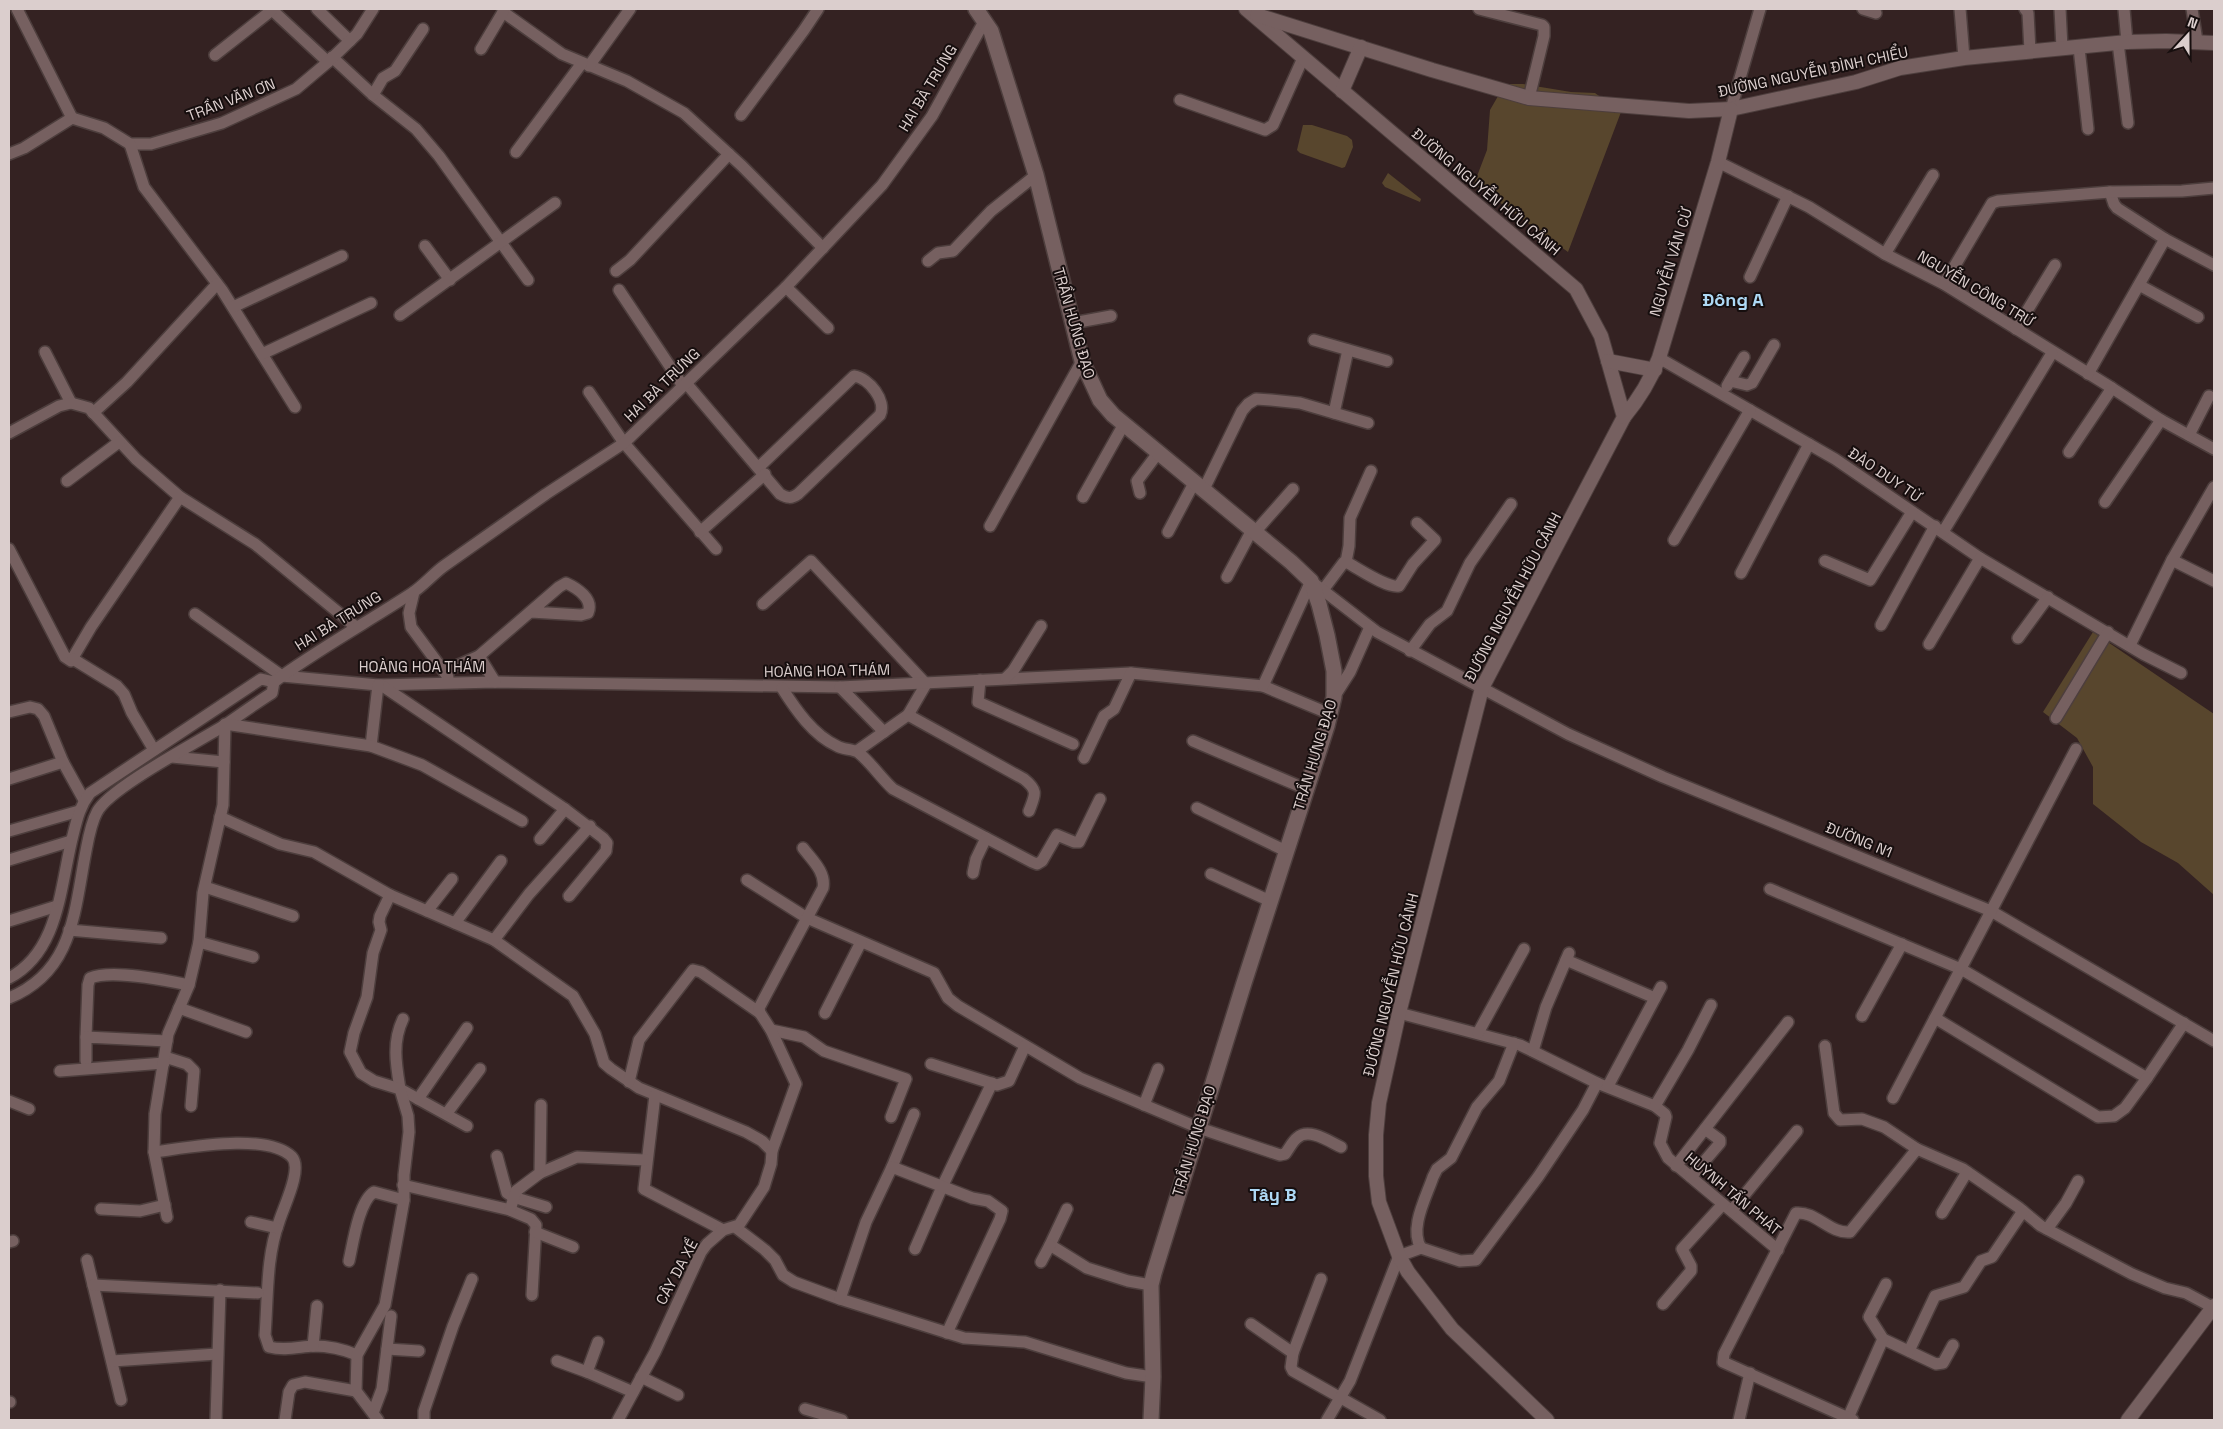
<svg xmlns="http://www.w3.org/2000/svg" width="2223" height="1429" font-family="'Space Grotesk',sans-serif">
  <rect width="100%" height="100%" fill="#342222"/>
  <g fill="#58462d">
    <polygon points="1505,84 1523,84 1571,92 1595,93 1621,112 1568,252 1474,184 1487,150 1490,110"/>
    <polygon points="1303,125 1312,125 1347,136 1352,140 1353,147 1345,167 1342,168 1300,153 1297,150"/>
    <polygon points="1388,173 1421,199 1420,202 1385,187 1382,183"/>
    <polygon points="2093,632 2214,714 2214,895 2178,863 2141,842 2093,804 2093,767 2077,738 2043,712"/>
  </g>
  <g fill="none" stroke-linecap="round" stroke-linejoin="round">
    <defs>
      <g id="minor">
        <polyline points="271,9 328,62"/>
        <polyline points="317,9 350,41"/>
        <polyline points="504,9 503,12 562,54 627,81 684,113 742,166 823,248"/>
        <polyline points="1479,9 1542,25 1544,27 1544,36 1529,98"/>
        <polyline points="1863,9 1876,13"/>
        <polyline points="1960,9 1964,58"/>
        <polyline points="2025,9 2028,13 2030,51"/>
        <polyline points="2060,9 2062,48"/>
        <polyline points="2124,9 2127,42"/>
        <polyline points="2192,9 2197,41"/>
        <polyline points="2118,43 2128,123"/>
        <polyline points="2079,48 2088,129"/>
        <polyline points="481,49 503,12"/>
        <polyline points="215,55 272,10"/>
        <polyline points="332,57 373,95 416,129 439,156 528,280"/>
        <polyline points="589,66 630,9"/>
        <polyline points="373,95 383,78 395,71 423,29"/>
        <polyline points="1180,100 1265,130 1273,125 1303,58"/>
        <polyline points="1731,109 1760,9"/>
        <polyline points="741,115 804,30 818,9"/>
        <polyline points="72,118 104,128 130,144 151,144 222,123 296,89 328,62 357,34 373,9"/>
        <polyline points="130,144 144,187 222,290 295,407"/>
        <polyline points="516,152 582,63"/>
        <polyline points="9,154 24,148 72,118 17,9"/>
        <polyline points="1718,162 1809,207 1885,254 1944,284 2112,388 2161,420 2214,449"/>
        <polyline points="2110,192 2114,204 2117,208 2165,239 2214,265"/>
        <polyline points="425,246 450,280"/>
        <polyline points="1885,254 1933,175"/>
        <polyline points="928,261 938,253 953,251 991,211 1036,175"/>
        <polyline points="616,271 630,260 729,154"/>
        <polyline points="1750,277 1788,196"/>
        <polyline points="1944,284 1992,203 1998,201 2110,192 2182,191 2214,188"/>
        <polyline points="2139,285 2198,317"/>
        <polyline points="786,287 828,328"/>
        <polyline points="619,290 683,386"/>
        <polyline points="233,307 342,256"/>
        <polyline points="400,315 555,203"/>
        <polyline points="1073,323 1111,316"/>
        <polyline points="2016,329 2055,265"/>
        <polyline points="1314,340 1387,361"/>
        <polyline points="45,352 71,403"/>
        <polyline points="262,354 371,303"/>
        <polyline points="1659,358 1835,459 1980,558 2143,654 2181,673"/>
        <polyline points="2088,374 2165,239"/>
        <polyline points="1730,381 1747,385 1752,383 1774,345"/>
        <path d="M686 383 780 494C787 498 791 499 798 494L880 415C887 401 869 378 854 376L759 467"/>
        <polyline points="1727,386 1744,357"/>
        <polyline points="589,392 624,443 716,549"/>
        <polyline points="93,413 127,382 217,284"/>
        <polyline points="1334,413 1348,350"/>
        <polyline points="9,433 59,406 71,403 89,408 136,459 180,497 255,544 356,627"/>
        <polyline points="2189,435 2209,396"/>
        <polyline points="2069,452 2112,388"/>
        <polyline points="67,481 119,442"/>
        <polyline points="1203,491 1242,411 1248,404 1256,399 1271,400 1300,403 1368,423"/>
        <polyline points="1140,493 1137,481 1158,453"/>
        <polyline points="1083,497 1124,424"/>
        <polyline points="2105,502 2161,420"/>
        <polyline points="990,526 1082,361"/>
        <polyline points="700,532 765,474"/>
        <polyline points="1168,532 1194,483"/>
        <polyline points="1255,532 1293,489"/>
        <polyline points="1943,532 2052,353"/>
        <polyline points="1674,540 1750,410"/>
        <polyline points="9,549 65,657 71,661 91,627 180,497"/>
        <polyline points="2172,560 2214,581"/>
        <polyline points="1825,561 1870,580 1912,512"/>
        <path d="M1346 562C1358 568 1386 588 1399 586L1413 564 1435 540 1417 523"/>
        <polyline points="1741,573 1809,444"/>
        <polyline points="1227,577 1252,530"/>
        <polyline points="1323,590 1344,562 1346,562 1349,546 1350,518 1371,471"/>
        <polyline points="414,592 409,613 411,627 448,677"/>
        <polyline points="763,604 811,561 926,684 908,715 857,751"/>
        <polyline points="195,614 282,676 378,685 495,682 840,687 1131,673 1263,686 1330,714"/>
        <polyline points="1881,625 1935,526"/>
        <polyline points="2018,638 2048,597"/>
        <polyline points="1929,644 1980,558"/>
        <polyline points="2130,645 2172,560 2214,487"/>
        <polyline points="1410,651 1430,624 1447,611 1470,563 1511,504"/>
        <polyline points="479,656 495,682"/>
        <polyline points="73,659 117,686 124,694 132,713 154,750"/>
        <path d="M445 671 479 656 559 587 566 583C577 588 594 599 588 613L581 615 531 612"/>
        <polyline points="1006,678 1013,671 1041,626"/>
        <polyline points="980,680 978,702 1073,744"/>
        <polyline points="381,685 565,809 603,838 607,843 606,851 569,896"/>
        <polyline points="1263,686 1311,581 1377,632 1568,734 1663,777 1991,911 2214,1041"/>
        <polyline points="840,687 884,732"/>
        <path d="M782 688C796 710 813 735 837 746 844 750 854 749 859 753 872 764 881 778 893 789L1032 862 1037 864 1042 861 1057 835 1074 842H1079L1100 799"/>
        <polyline points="1334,697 1350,672 1370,627"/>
        <polyline points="9,712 30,707 38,709 44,716 63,762 84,800"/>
        <path d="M908 715 1024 779C1039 791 1035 795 1029 811"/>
        <polyline points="2056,718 2108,632"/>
        <polyline points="1193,741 1306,789"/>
        <polyline points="371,746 378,685"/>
        <polyline points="172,757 224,762"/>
        <polyline points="1084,758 1104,716 1114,709 1131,673"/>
        <polyline points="9,779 63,762"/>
        <polyline points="1197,808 1286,851"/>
        <polyline points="220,817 280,844 314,852 390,895 494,940 573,996 595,1034 604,1063 611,1069 639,1088 746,1132 762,1141 772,1151"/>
        <polyline points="9,831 79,811"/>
        <polyline points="540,839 565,809"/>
        <polyline points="9,860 71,841"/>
        <polyline points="973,873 976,859 986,838"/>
        <polyline points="1211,874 1270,901"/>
        <path d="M747 880 807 918 934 973 948 998 958 1006 1080 1078 1199 1128 1280 1155 1285 1154C1289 1149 1292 1142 1297 1138 1309 1127 1330 1142 1341 1147"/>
        <polyline points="205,887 293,916"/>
        <polyline points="1770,889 1961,969 2147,1078 2184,1023"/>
        <polyline points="427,911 452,879"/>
        <polyline points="9,921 57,906"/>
        <polyline points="455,923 501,861"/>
        <polyline points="69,930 161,938"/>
        <polyline points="494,940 529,894 590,826"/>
        <polyline points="199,942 253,957"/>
        <polyline points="1566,960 1655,998"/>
        <path d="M9 978C60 951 60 885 73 835 77 819 80 806 90 793L261 679 274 682"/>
        <path d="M9 998C72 972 74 915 85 856 88 841 90 825 97 812 109 788 198 742 225 725 241 714 256 703 272 693L274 682 282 676C324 646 369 621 412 593 423 586 433 574 444 566L546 494 624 443 786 287 882 185 932 116 985 20"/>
        <polyline points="179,1008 246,1032"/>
        <polyline points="825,1013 861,942"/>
        <polyline points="1399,1013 1520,1045 1597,1083 1655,1106 1665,1114 1666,1117 1660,1143 1668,1158 1778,1250"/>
        <polyline points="1862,1016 1902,944"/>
        <polyline points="1935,1018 2098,1117 2114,1116 2125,1108 2147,1078"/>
        <path d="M403 1019C392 1042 396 1064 400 1089L467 1126"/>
        <polyline points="771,1030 804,1037 824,1051 906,1079 891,1117"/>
        <polyline points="1478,1033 1524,949"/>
        <path d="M86 1037 88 985 90 978C112 969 165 980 189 985"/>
        <polyline points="1825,1046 1834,1113 1840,1120 1862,1119 1884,1127 1917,1149 1963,1169 2018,1207 2041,1226 2132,1274 2165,1288 2186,1293 2214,1308"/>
        <polyline points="1533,1051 1546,1007 1569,953"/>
        <polyline points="165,1057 187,1064 194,1071 191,1106"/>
        <polyline points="86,1061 86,1037 167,1041"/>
        <polyline points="931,1064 997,1085 1009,1081 1025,1046"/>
        <polyline points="60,1071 164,1063"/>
        <polyline points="629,1082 639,1040 693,970 701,972 760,1013"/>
        <polyline points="1608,1086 1661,987"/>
        <polyline points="655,1095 644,1189 723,1230"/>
        <polyline points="1893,1098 2076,749"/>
        <polyline points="418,1099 467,1028"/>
        <polyline points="9,1101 29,1109"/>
        <polyline points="1144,1105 1158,1069"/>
        <polyline points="1655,1106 1688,1050 1711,1005"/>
        <polyline points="447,1113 480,1069"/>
        <path d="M154 1152C186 1148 267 1132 292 1157 303 1169 283 1208 279 1222 266 1257 268 1298 265 1335L269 1347C285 1351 298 1347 313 1346 329 1346 343 1349 357 1355"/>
        <polyline points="497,1156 507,1193 513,1197 546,1207"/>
        <polyline points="1676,1166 1788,1022"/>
        <polyline points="892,1167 914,1114"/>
        <polyline points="540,1173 577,1157 646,1160"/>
        <polyline points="1691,1177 1720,1143 1720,1140 1705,1129"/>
        <polyline points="403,1185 510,1210 531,1219 536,1225 532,1295"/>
        <polyline points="101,1209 140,1211 165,1205"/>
        <polyline points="1067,1209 1050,1245 1087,1268 1128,1281 1151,1285"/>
        <polyline points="510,1210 516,1191 540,1173 541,1105"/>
        <polyline points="1732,1210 1797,1131"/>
        <polyline points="1942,1213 1967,1172"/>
        <polyline points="167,1217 154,1152 155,1114 168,1034 189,985 199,942 203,893 223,805 225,724 371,746 422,765 522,821"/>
        <polyline points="251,1222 277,1228"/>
        <polyline points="735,1227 765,1250 775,1260 783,1275 794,1282 840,1299 964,1338 1025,1342 1126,1373 1153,1377"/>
        <polyline points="2047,1229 2066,1203 2078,1181"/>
        <polyline points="535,1232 573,1247"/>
        <polyline points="9,1242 13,1241"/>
        <path d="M1421 1248C1409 1228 1426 1198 1433 1177L1437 1169 1451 1158 1477 1107 1499 1081 1514 1043"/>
        <polyline points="915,1249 942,1187 992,1083"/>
        <polyline points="87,1260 121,1400"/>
        <path d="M349 1261C353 1243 359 1201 374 1192L404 1200"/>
        <polyline points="1041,1262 1050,1245"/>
        <polyline points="1321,1279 1293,1353 1291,1367 1293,1371 1380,1420"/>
        <polyline points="1886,1284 1869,1317 1883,1339 1936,1364 1943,1363 1953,1345"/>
        <polyline points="93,1285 258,1293"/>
        <polyline points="840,1299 866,1222 892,1167 972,1198 988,1201 1002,1211 1000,1219 947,1333"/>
        <polyline points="1663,1304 1691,1271 1691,1266 1682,1249 1723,1204"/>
        <polyline points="1251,1324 1293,1353"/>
        <polyline points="598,1342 587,1372 633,1392"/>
        <polyline points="313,1346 317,1306"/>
        <polyline points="387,1349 419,1351"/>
        <polyline points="1909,1351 1935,1296 1964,1287 1981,1261 1992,1257 2023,1211"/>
        <polyline points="112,1361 217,1354"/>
        <polyline points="557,1361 587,1372"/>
        <polyline points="641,1377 678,1395"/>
        <polyline points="9,1402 10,1402"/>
        <polyline points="805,1409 842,1420"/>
        <polyline points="373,1413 382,1389 391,1316"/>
        <polyline points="1848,1418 1883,1339"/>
        <polyline points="216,1420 220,1290"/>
        <polyline points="285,1420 289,1392 293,1385 305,1382 356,1391"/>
        <polyline points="378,1420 356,1391 357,1355 385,1305 397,1239 404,1200 404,1175 409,1132 408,1116 400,1089 374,1081 361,1073 350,1052 354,1033 367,997 373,953 381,930 379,922 380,916 390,895"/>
        <polyline points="424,1420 424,1411 453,1326 472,1279"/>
        <path d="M618 1420 655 1352 701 1252 707 1244 723 1230 739 1225 764 1187 771 1164 772 1151 796 1084 771 1030 760 1013 759 1008 823 888C826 872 812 860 803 848"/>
        <polyline points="1327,1420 1350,1381 1399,1256 1421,1248 1460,1261 1476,1260 1538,1177 1583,1110 1597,1083"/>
        <polyline points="1739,1420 1750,1373"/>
        <path d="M1853 1420 1723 1362 1724 1354 1796 1213C1816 1211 1830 1234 1850 1232L1917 1149"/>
      </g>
      <g id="tertiary">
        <polyline points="1246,9 1576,289 1601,336 1624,417 1482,688 1399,1013 1379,1103 1376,1135 1376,1176 1379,1202 1399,1256 1408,1272 1452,1329 1547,1420"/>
        <polyline points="1257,15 1432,70 1529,98 1689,111 1731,109 1856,82 1900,68 1964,58 2127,42 2166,41 2214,43"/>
        <polyline points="1342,91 1361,47"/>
        <polyline points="1608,361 1655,370"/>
        <path d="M1624 417C1639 399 1651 379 1659 358L1718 162 1731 109"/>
        <polyline points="2128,1420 2214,1306"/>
      </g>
      <polyline id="secondary" points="976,9 991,31 1036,175 1082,361 1100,400 1113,415 1291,562 1311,581 1319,604 1327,635 1334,671 1334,697 1327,726 1244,983 1154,1273 1151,1285 1153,1377 1151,1420"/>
    </defs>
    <use href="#minor" stroke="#4d3e3d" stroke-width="14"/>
    <use href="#tertiary" stroke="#4d3e3d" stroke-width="16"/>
    <use href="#secondary" stroke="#4d3e3d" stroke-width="18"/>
    <use href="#minor" stroke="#766060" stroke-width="11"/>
    <use href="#tertiary" stroke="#766060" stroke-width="14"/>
    <use href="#secondary" stroke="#766060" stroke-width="15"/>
  </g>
  <g text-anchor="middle" stroke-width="4" stroke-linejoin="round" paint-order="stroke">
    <g font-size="15" fill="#dbcecd" stroke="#160e0e">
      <text transform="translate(1813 72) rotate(-12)" y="5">ĐƯỜNG NGUYỄN ĐÌNH CHIỂU</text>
      <text transform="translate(928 88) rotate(-59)" y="5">HAI BÀ TRƯNG</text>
      <text transform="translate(231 100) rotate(-21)" y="5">TRẦN VĂN ƠN</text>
      <text transform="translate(1486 192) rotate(40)" y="5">ĐƯỜNG NGUYỄN HỮU CẢNH</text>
      <text transform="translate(1671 262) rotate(-73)" y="5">NGUYỄN VĂN CỪ</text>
      <text transform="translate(1976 289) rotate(31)" y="5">NGUYỄN CÔNG TRỨ</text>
      <text transform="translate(1074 323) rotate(74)" y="5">TRẦN HƯNG ĐẠO</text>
      <text transform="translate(662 385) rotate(-44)" y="5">HAI BÀ TRƯNG</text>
      <text transform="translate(1885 475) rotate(34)" y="5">ĐÀO DUY TỪ</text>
      <text transform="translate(1513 597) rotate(-62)" y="5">ĐƯỜNG NGUYỄN HỮU CẢNH</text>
      <text transform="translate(338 621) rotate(-32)" y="5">HAI BÀ TRƯNG</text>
      <text x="422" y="672">HOÀNG HOA THÁM</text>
      <text transform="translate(827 671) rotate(-1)" y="5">HOÀNG HOA THÁM</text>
      <text transform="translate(1315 755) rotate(-73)" y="5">TRẦN HƯNG ĐẠO</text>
      <text transform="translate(1859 840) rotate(22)" y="5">ĐƯỜNG N1</text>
      <text transform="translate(1391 985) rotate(-76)" y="5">ĐƯỜNG NGUYỄN HỮU CẢNH</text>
      <text transform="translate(1194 1141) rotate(-73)" y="5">TRẦN HƯNG ĐẠO</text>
      <text transform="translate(1733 1194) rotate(40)" y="5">HUỲNH TẤN PHÁT</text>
      <text transform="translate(677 1272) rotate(-62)" y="5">CÂY DA XỀ</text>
    </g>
    <g font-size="18" font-weight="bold" fill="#aed9f5" stroke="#160e0e">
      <text x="1733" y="306">Đông A</text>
      <text x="1273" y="1201">Tây B</text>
    </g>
  </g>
  <rect width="2223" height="1429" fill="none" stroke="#dbcecd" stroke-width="20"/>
  <g transform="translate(2188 35) rotate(21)" stroke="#160e0e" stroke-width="4" paint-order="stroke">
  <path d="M0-4L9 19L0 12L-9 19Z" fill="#dbcecd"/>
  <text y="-8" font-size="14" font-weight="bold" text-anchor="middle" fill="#dbcecd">N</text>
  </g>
</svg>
